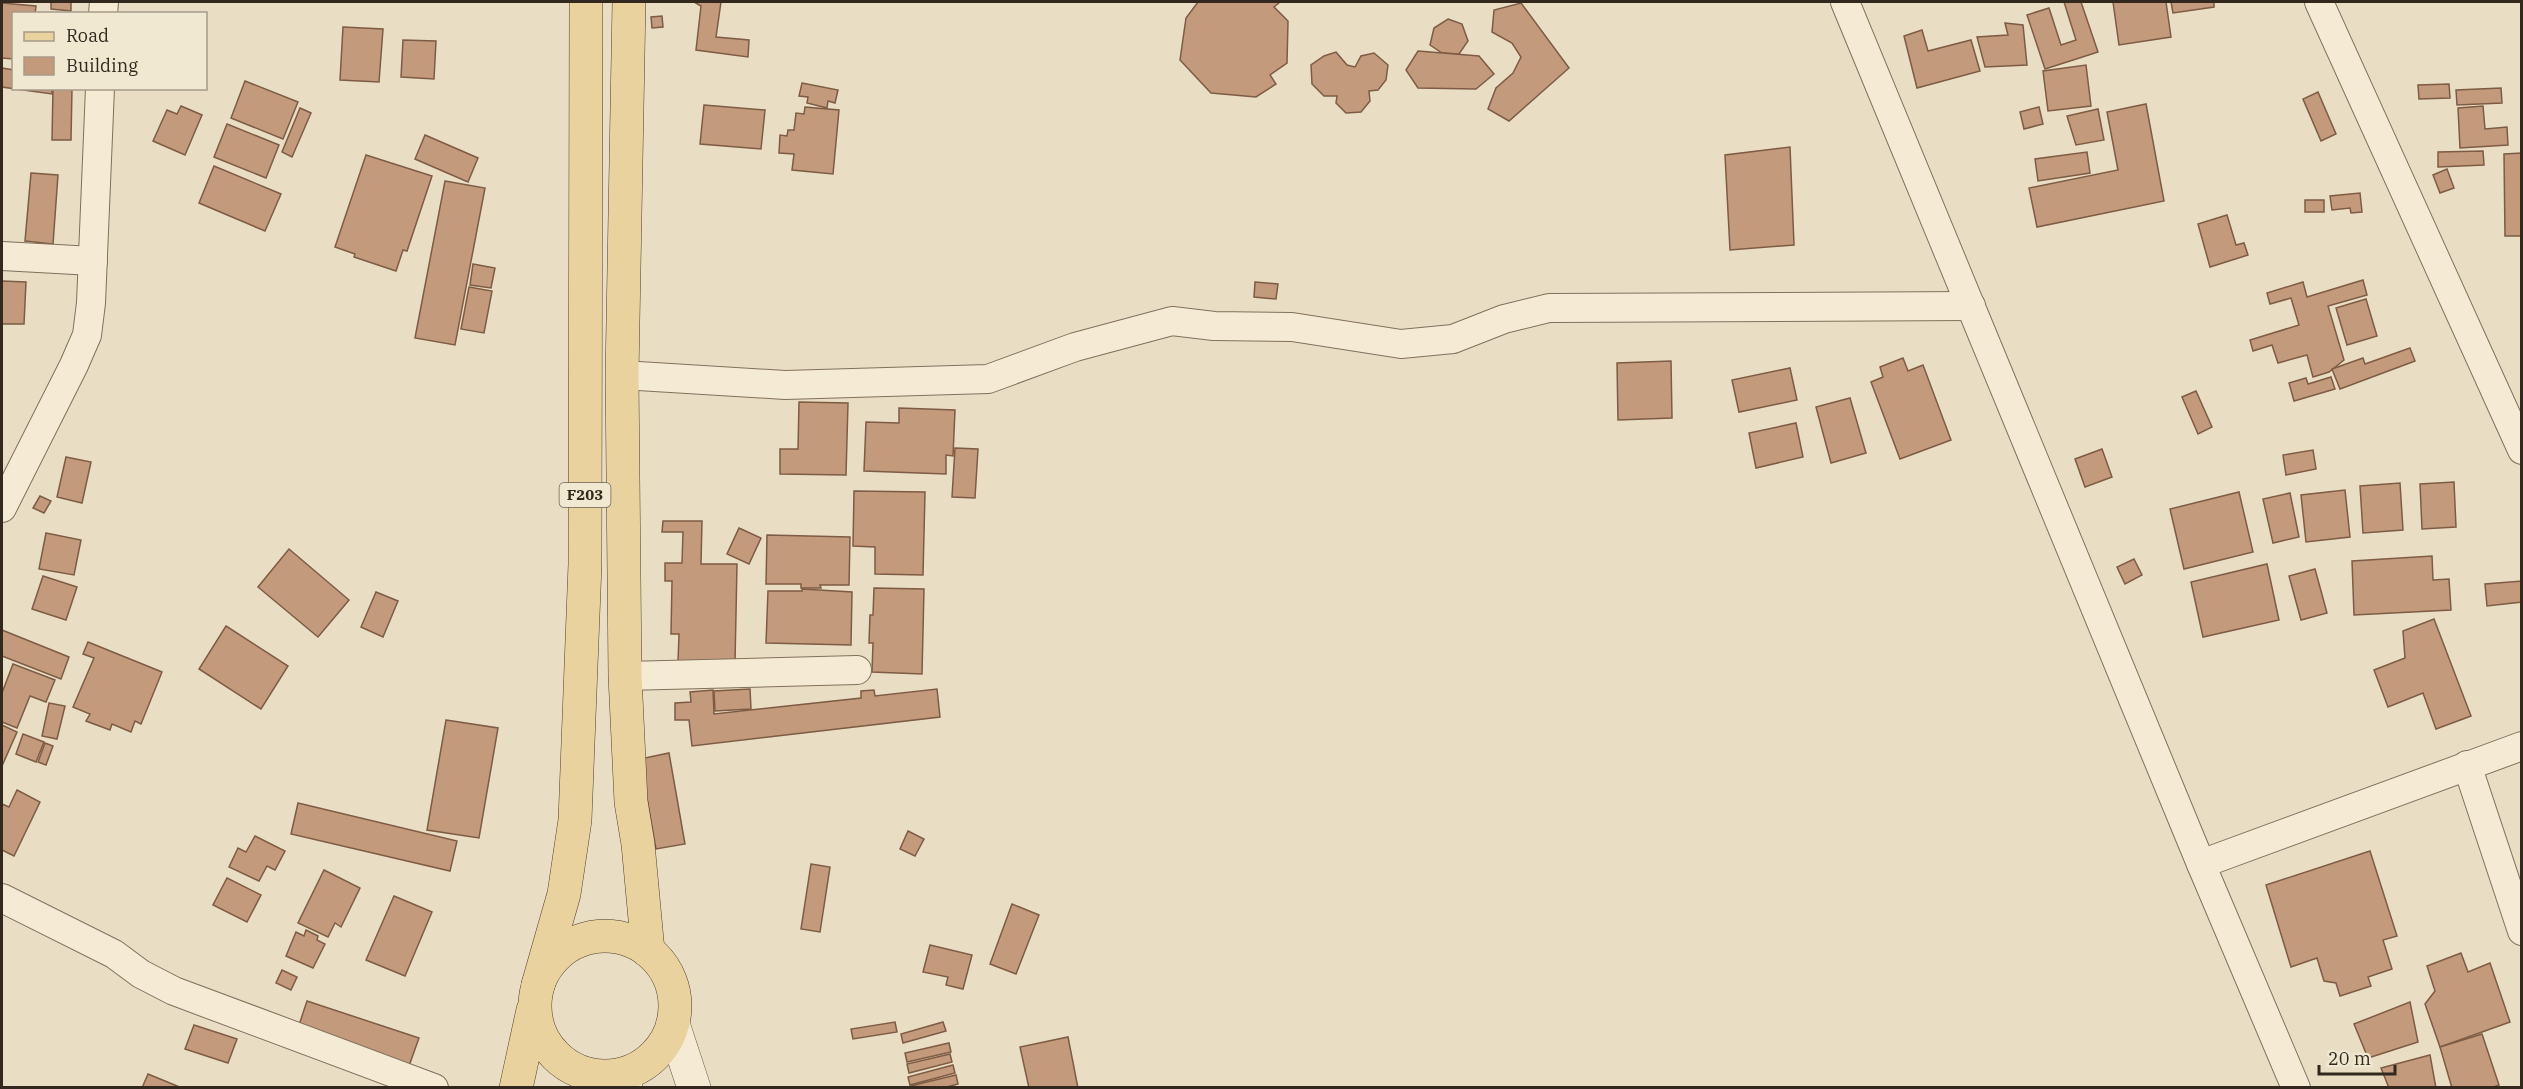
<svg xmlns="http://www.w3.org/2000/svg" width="2523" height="1089" font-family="'IBM Plex Serif',serif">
  <rect width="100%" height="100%" fill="#e9dec3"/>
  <g fill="#c39b7c" stroke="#7e5b44" stroke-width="1.5">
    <polygon points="51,2 71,2 71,11 51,9"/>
    <polygon points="694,2 721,2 716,37 749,40 748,57 696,50 701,6"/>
    <polygon points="1198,2 1280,2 1274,7 1288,21 1287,63 1270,75 1276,84 1256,97 1211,93 1180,60 1186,18"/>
    <polygon points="2064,2 2081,2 2098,52 2045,69 2027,15 2049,8 2061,45 2076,40"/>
    <polygon points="2113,2 2166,2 2171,37 2119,45"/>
    <polygon points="2171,2 2214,2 2214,7 2173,13"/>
    <polygon points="2,3 36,6 35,14 14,14 14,59 2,58"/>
    <polygon points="1521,3 1569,68 1509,121 1488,109 1496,88 1513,73 1521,57 1512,43 1492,32 1494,10"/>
    <polygon points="662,16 663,27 652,28 651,17"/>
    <polygon points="1448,19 1462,24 1468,41 1459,54 1442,53 1430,45 1434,28"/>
    <polygon points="2005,23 2023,25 2027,65 1985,67 1977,37 2008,35"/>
    <polygon points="343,27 383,29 379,82 340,80"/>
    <polygon points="1922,30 1928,51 1971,40 1980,71 1917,88 1904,36"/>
    <polygon points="403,40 436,41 434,79 401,77"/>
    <polygon points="1418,51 1479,56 1494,74 1476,89 1418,88 1406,70"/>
    <polygon points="1336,52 1347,65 1355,67 1361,56 1374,53 1388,65 1386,80 1378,90 1369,91 1370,101 1361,112 1346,113 1336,103 1337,96 1324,96 1312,84 1311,65 1324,56"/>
    <polygon points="2086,65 2091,106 2048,111 2043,71"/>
    <polygon points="2,68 14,70 14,88 52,88 52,94 2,87"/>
    <polygon points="245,81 298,102 283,139 231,118"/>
    <polygon points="802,83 838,90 835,103 828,101 827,108 807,103 808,97 799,96"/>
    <polygon points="2449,84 2450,98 2419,99 2418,85"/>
    <polygon points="53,88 72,88 71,140 52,140"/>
    <polygon points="2501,88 2502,103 2457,105 2456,90"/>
    <polygon points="2318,92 2336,134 2321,141 2303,99"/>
    <polygon points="2146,104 2164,201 2037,227 2029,188 2118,170 2107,112"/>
    <polygon points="704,105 765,110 761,149 700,144"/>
    <polygon points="181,106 202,115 185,155 153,141 167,110 177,114"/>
    <polygon points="2483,106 2485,129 2507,127 2508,145 2460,148 2458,108"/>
    <polygon points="805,107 839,110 833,174 792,170 794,154 779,153 780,135 787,136 788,130 794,130 796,113 804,114"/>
    <polygon points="2039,107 2043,124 2024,129 2020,112"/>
    <polygon points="300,108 311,113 292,157 282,152"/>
    <polygon points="2098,109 2104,140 2076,145 2067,116"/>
    <polygon points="227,124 279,145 266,178 214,157"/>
    <polygon points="425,135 478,158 468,182 415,159"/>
    <polygon points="1790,147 1794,245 1730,250 1725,155"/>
    <polygon points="2483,151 2484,165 2438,167 2438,152"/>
    <polygon points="2087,152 2090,173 2038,181 2035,159"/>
    <polygon points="2522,153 2522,236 2505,236 2504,154"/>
    <polygon points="366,155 432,176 407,251 403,250 396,271 354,257 355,254 335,247"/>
    <polygon points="214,166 281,194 265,231 199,203"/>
    <polygon points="2447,169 2454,188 2440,193 2433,175"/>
    <polygon points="31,173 58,175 53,244 25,241"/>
    <polygon points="445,181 485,188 455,345 415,338"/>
    <polygon points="2360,193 2362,212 2351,213 2350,208 2332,210 2330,196"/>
    <rect x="2305" y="200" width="19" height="12"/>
    <polygon points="2227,215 2236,245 2244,243 2248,255 2210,267 2198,224"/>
    <polygon points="473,264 495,268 491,288 470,285"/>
    <polygon points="2363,280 2367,295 2328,306 2344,360 2329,372 2313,377 2307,355 2278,363 2272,345 2253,351 2250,340 2299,325 2291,298 2270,304 2267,293 2303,282 2307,297"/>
    <polygon points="2,281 26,282 24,324 2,324"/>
    <polygon points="1255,282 1278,284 1276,299 1254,297"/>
    <polygon points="469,287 492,291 484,333 461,329"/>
    <polygon points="2366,299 2377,336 2347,345 2336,308"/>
    <polygon points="2410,348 2415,361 2340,389 2332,369 2363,358 2365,364"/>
    <polygon points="1903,358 1908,371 1923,365 1951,440 1900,459 1871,382 1883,377 1880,367"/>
    <polygon points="1671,361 1672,418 1618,420 1617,363"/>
    <polygon points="1790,368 1797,400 1739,412 1732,380"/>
    <polygon points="2331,377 2335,389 2294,401 2289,383 2306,378 2308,384"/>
    <polygon points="2196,391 2212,427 2198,434 2182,397"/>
    <polygon points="1850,398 1866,453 1831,463 1816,407"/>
    <polygon points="799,402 848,403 846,475 780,474 780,449 798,449"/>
    <polygon points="899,408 955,410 953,456 946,455 946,474 864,471 866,422 899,423"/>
    <polygon points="1796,423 1803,457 1756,468 1749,433"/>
    <polygon points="955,448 978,449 975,498 952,497"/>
    <polygon points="2102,449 2112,477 2085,487 2075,459"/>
    <polygon points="2313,450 2316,469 2286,475 2283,455"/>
    <polygon points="66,457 91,462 82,503 57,497"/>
    <polygon points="2454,482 2456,527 2422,529 2420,484"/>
    <polygon points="2400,483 2403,530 2363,533 2360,486"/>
    <polygon points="2345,490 2350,537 2306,542 2301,495"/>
    <polygon points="854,491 925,492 923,575 875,574 875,547 853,546"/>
    <polygon points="2239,492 2253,552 2184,569 2170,509"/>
    <polygon points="2290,493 2299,537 2273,543 2263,499"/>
    <polygon points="40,496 51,501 44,513 33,508"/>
    <polygon points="663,521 702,521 701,564 737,564 735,663 678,662 679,634 671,634 672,581 665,581 665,563 682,563 683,532 662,532"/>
    <polygon points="739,528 761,538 749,564 727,554"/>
    <polygon points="46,533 81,540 74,575 39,569"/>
    <polygon points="767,535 850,537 849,585 820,585 821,588 801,588 801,584 766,584"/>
    <polygon points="289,549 349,600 318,637 258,587"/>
    <polygon points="2432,556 2433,580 2449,579 2451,610 2354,615 2352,561"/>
    <polygon points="2134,559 2142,575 2125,584 2117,567"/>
    <polygon points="2267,564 2279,620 2203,637 2191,582"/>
    <polygon points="2315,569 2327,613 2301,620 2289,576"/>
    <polygon points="43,576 77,587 66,620 32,609"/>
    <polygon points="2522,581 2522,602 2487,606 2485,584"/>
    <polygon points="874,588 924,589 922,674 872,672 873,643 869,643 870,615 873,615"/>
    <polygon points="802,589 852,592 851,645 766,643 768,591 802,591"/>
    <polygon points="376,592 398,601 383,637 361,627"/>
    <polygon points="2434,619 2471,716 2436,729 2423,693 2388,707 2374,670 2405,658 2403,631"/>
    <polygon points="226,626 288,666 261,709 199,669"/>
    <polygon points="2,630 69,657 61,679 2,656"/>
    <polygon points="88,642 162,672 141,724 135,721 131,732 112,724 110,730 86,721 90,714 73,707 94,658 83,654"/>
    <polygon points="13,664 55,680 46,702 30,696 17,728 2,722 2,693"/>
    <polygon points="750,689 751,709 715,711 714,691"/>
    <polygon points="937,689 940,717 692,746 689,720 675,720 675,703 691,702 690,692 713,690 714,714 861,698 861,691 874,690 875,696"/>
    <polygon points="49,703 65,706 57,739 42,736"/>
    <polygon points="446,720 498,728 479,838 427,830"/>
    <polygon points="2,725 17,732 2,766"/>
    <polygon points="23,734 44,742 36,762 16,754"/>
    <polygon points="45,743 53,746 46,765 38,762"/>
    <polygon points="669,753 685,844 656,849 640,759"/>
    <polygon points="17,790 40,802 14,856 2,850 2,804 9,807"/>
    <polygon points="298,803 457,841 450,871 291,834"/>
    <polygon points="908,831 924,839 915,856 900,849"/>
    <polygon points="255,836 285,851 275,870 267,866 259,881 229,867 238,848 246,852"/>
    <polygon points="2370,851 2397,936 2383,940 2392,969 2368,977 2371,986 2340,996 2336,983 2324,981 2317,958 2291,967 2266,885"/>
    <polygon points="811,864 830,867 820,932 801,929"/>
    <polygon points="324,870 360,888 341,927 335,923 328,937 298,923"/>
    <polygon points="227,878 261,895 247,922 213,905"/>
    <polygon points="394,896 432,912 405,976 366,960"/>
    <polygon points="1012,904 1039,915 1016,974 990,964"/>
    <polygon points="306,930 318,936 317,940 325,944 313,968 286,956 296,932 304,936"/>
    <polygon points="930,945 972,955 963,989 946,985 948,977 923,972"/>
    <polygon points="2461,953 2468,972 2490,963 2510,1022 2440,1047 2425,1004 2435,991 2427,966"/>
    <polygon points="282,970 297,977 291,990 276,983"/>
    <polygon points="307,1001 419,1038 409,1066 298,1028"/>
    <polygon points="2410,1002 2418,1042 2368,1058 2354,1024"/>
    <polygon points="895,1022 897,1032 853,1039 851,1029"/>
    <polygon points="943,1022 946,1031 903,1043 901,1034"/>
    <polygon points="194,1025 237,1039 228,1063 185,1049"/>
    <polygon points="2482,1034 2499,1085 2491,1088 2452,1088 2440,1047"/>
    <polygon points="1068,1037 1078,1088 1029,1088 1020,1047"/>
    <polygon points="949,1043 951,1052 907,1062 905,1053"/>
    <polygon points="950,1054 952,1062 909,1073 907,1064"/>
    <polygon points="2430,1055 2436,1088 2389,1088 2381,1068"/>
    <polygon points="953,1065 955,1073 910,1085 908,1077"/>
    <polygon points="148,1074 182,1088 142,1088"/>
    <polygon points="956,1075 958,1084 943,1088 910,1086"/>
  </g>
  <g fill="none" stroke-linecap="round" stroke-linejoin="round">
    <defs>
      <g id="minor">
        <polyline points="1845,2 2201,864 2296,1088"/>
        <polyline points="2319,2 2522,450"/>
        <polyline points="103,14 104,2"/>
        <polyline points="2,256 93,261"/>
        <polyline points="622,375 785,385 988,379 1075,347 1172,321 1214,326 1292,327 1401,344 1453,339 1504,319 1549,308 1971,306"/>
        <polyline points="2,508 74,365 87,335 91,303 100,88"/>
        <polyline points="625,676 857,670"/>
        <polyline points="2467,765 2522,931"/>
        <polyline points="2201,864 2522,746"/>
        <polyline points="2,898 114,954 141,974 174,991 434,1088"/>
      </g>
      <g id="secondary">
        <polyline points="673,1024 694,1088"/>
        <polyline points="616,1076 626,1088"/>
      </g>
      <g id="primary">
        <polyline points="629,2 622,375 625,676 631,802 638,844 648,951"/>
        <circle cx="605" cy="1006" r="70"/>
        <polyline points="538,985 564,894 575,820 585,564 586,2"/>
        <polyline points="516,1088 533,1010"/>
      </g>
    </defs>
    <use href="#minor" stroke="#81705c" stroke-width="30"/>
    <use href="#secondary" stroke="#63513f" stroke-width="34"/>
    <use href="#primary" stroke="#4f3f2f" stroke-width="34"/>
    <use href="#minor" stroke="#f5ebd5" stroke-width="28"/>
    <use href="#secondary" stroke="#f5ebd5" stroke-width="33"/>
    <use href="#primary" stroke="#e9d29e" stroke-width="33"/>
  </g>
  <g text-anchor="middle" stroke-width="6" stroke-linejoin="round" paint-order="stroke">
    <rect fill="#f1e8d1" stroke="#6b6254" stroke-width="1.5" x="559.5" y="483" width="51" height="24" rx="4.5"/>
    <g font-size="15" font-weight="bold" fill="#32281e">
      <text x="585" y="500">F203</text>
    </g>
  </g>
  <rect width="2523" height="1089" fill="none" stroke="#32281e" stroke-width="6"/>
  <rect x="12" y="12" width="195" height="78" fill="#f1e8d1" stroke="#a59b89" stroke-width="1.5"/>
  <rect x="24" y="32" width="30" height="9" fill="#e9d29e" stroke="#a59b89" stroke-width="1.5"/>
  <text x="66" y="42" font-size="18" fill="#32281e">Road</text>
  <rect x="24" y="57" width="30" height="18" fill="#c39b7c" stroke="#a59b89" stroke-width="1.5"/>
  <text x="66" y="72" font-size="18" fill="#32281e">Building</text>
  <path d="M2319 1065v9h76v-9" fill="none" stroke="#32281e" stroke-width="3"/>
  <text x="2328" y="1065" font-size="18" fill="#32281e" stroke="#f1e8d1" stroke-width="4.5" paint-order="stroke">20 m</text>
</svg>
